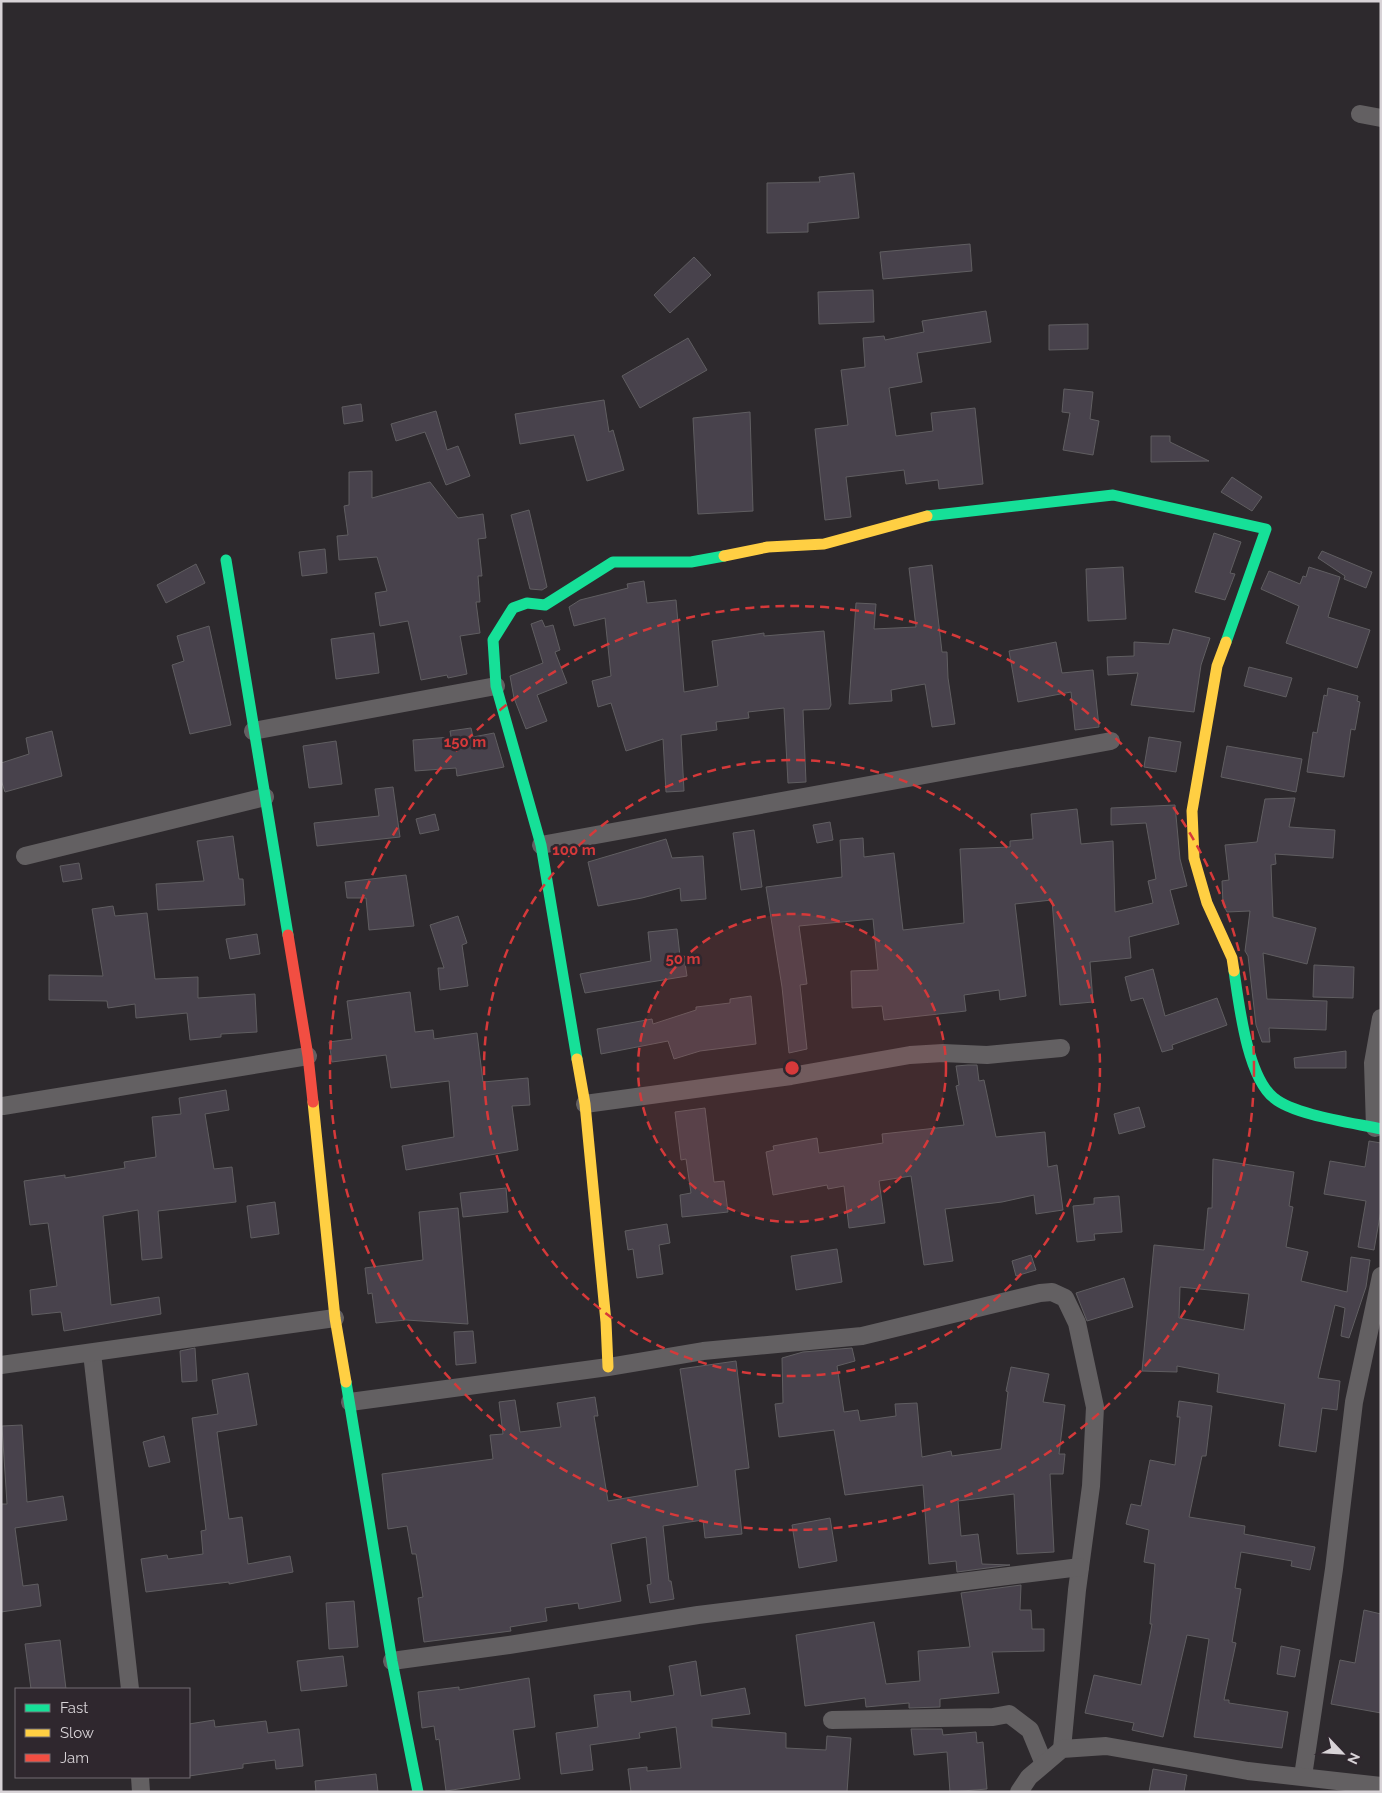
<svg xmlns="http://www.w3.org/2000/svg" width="1382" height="1793" font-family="Raleway,sans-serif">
  <rect width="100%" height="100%" fill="#2d292d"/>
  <g fill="#48424c" stroke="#605e61" fill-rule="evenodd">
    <polygon points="854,173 859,218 808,223 808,232 767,233 767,183 820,182 819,177"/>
    <polygon points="970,244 972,271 883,279 880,252"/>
    <polygon points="694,257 711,275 670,313 654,295"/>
    <polygon points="873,290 874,322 819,324 818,292"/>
    <polygon points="986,311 991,342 917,353 922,382 889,388 896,436 933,431 931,413 975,408 983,484 939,489 938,480 906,484 904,470 846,477 851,517 825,520 815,429 848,425 841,370 865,367 863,338 884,336 885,340 924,332 922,321"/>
    <polygon points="1088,324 1088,349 1049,350 1049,325"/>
    <polygon points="688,338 707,370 640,408 622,376"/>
    <polygon points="1064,389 1093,392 1090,419 1099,421 1093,455 1063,450 1070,413 1062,412"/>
    <polygon points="604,400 609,432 613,430 624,470 587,481 574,435 520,444 515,414"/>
    <polygon points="361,404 363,421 344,424 342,407"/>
    <polygon points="436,411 447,450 458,446 470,476 446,485 425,432 396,441 391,424"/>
    <polygon points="750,412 753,511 698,514 693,418"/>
    <polygon points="1151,436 1170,436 1170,442 1209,461 1151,462"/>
    <polygon points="372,471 372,498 430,482 458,518 483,514 486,538 478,539 482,576 478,576 480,602 476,602 480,633 460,636 467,674 448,678 447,675 421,680 408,621 380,626 375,593 387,591 377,557 339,560 337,536 348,535 344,506 349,505 349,472"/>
    <polygon points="1232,477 1262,497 1252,511 1221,492"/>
    <polygon points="529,510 547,587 542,590 530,589 511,515"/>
    <polygon points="1214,533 1241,542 1230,573 1235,574 1225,600 1195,592"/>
    <polygon points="325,549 327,573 302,576 299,552"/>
    <polygon points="1322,551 1372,572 1366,588 1344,579 1345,576 1318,558"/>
    <polygon points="196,564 205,583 166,603 157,585"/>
    <polygon points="932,565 942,652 947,652 948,678 955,724 932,727 925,684 891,690 892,701 849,704 856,603 876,604 874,629 916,627 909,568"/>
    <polygon points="1123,567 1126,619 1088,621 1086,569"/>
    <polygon points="1309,567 1340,577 1328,617 1370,630 1357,668 1286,643 1299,606 1261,589 1269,571 1300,584 1303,576 1306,577"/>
    <polygon points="644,581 647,603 676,600 684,692 718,686 712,641 764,633 764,636 824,631 831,705 829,709 803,710 806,782 788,783 784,708 748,712 749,718 716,722 717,730 681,735 684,791 666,792 663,739 626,751 611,703 598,707 592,681 611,676 605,618 574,626 569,607 580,600 628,588 627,584"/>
    <polygon points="542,620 545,627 553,625 560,650 555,652 567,683 537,695 547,721 526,729 514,698 510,676 543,663 531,624"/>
    <polygon points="209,626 231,725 190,734 172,665 184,661 177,636"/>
    <polygon points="1173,629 1210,638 1201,665 1194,712 1131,705 1138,673 1108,675 1107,657 1134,656 1134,642 1169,644"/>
    <polygon points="374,633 379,673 336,679 331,639"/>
    <polygon points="1056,642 1062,673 1093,670 1099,727 1075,730 1071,692 1018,702 1009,651"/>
    <polygon points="1249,667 1292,678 1286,697 1244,686"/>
    <polygon points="1328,688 1358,696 1357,701 1360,702 1355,730 1351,729 1344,777 1307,772 1313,732 1317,733 1324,695 1327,696"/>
    <polygon points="471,728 473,737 494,733 504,767 457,776 456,768 415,771 413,740 451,737 450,731"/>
    <polygon points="52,731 62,776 5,792 1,780 1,763 29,754 26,738"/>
    <polygon points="1149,737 1181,742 1176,772 1144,767"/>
    <polygon points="336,741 342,784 309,788 303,746"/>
    <polygon points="1227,746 1302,759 1296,792 1221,777"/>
    <polygon points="393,787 400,837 317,846 314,823 379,816 375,789"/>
    <polygon points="1295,798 1289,827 1335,830 1333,858 1275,854 1276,864 1271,865 1273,917 1316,928 1307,964 1263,953 1267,999 1327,1001 1326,1030 1269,1028 1270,1042 1262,1042 1256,1025 1248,956 1245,951 1250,911 1227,912 1223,904 1222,881 1229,880 1225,845 1257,842 1265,799"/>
    <polygon points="1175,805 1180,859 1187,886 1170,890 1179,924 1129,937 1131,958 1090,962 1093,1002 1060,1005 1052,900 1015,904 1026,996 1000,1000 999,990 964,995 966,1011 884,1020 882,1006 852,1008 851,971 878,970 873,919 799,926 807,984 800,985 807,1049 789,1053 782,987 766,887 842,877 840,840 863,838 864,857 894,853 903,930 964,923 960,849 1010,847 1010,841 1033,839 1031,814 1077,809 1081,844 1113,841 1115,912 1153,903 1148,881 1156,879 1146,823 1111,825 1111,808"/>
    <polygon points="435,814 439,830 420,834 416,819"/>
    <polygon points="830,822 833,840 817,843 813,825"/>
    <polygon points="754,830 762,887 741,890 733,833"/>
    <polygon points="233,836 239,879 243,879 245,905 158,910 156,884 204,881 197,841"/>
    <polygon points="666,839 672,858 703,856 706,899 681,901 680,888 642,898 598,906 588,862"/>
    <polygon points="79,863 82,879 63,882 60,866"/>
    <polygon points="406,875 414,926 369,930 366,898 347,898 345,882"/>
    <polygon points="113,906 115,916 147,913 155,979 198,977 198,998 255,994 257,1032 221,1034 221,1037 190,1040 187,1013 136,1018 135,1004 108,1008 107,1001 49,1000 49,975 103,976 92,909"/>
    <polygon points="458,916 467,943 462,945 468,986 440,990 438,968 444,968 430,925"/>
    <polygon points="677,929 680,956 684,956 687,976 585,993 580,974 651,961 648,932"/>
    <polygon points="257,934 260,954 230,959 226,939"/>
    <polygon points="1314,965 1354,967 1353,998 1313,997"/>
    <polygon points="1153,969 1165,1016 1217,998 1227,1025 1172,1045 1173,1049 1162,1052 1143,998 1131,1001 1125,977"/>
    <polygon points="410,992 415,1032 433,1030 434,1039 477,1033 483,1082 528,1078 530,1105 512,1106 518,1150 406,1170 402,1146 454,1137 449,1081 391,1088 386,1055 332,1062 329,1042 352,1039 347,1001"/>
    <polygon points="751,996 756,1044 700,1051 674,1059 668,1041 601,1054 597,1029 652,1019 653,1024 696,1010 696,1007 730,1003 730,999"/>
    <polygon points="1346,1051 1346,1068 1295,1068 1294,1058"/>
    <polygon points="968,1065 977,1065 979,1081 984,1080 996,1137 1045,1132 1048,1167 1057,1165 1063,1210 1036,1214 1034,1195 1002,1202 945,1209 953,1261 924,1265 911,1176 879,1181 885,1223 849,1228 844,1186 828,1189 827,1185 773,1195 766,1152 774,1150 773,1146 817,1138 819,1153 883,1143 882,1134 964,1125 956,1086 959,1085 956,1066"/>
    <polygon points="226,1090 229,1110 205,1114 214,1169 232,1167 236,1202 158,1211 162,1258 142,1260 138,1210 103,1216 111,1305 159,1297 161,1314 64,1331 61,1312 32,1315 30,1290 57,1286 48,1223 30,1225 24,1181 65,1175 65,1178 125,1168 124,1162 156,1157 152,1117 181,1114 179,1098"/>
    <polygon points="1139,1107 1145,1127 1119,1134 1114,1114"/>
    <polygon points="705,1108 714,1182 724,1181 728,1212 682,1217 680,1195 691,1193 686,1159 681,1160 675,1112"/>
    <polygon points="1369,1141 1381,1143 1381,1210 1374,1250 1358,1247 1366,1201 1324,1194 1330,1161 1365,1167"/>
    <path d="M1213 1159 1294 1172 1289 1206 1293 1207 1286 1247 1308 1252 1301 1281 1347 1292 1351 1257 1370 1260 1366 1287 1349 1338 1341 1336 1345 1308 1335 1305 1318 1378 1340 1381 1337 1410 1322 1408 1316 1452 1279 1446 1285 1404 1217 1392 1219 1374 1177 1366V1372L1142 1371 1154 1245 1204 1250 1208 1208H1212ZM1180 1287 1249 1294 1244 1330 1179 1318Z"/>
    <polygon points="506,1188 508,1212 463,1217 460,1193"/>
    <polygon points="1119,1196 1122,1232 1094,1234 1095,1240 1077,1242 1073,1206 1094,1204 1094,1198"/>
    <polygon points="275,1202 279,1234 251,1238 247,1206"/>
    <polygon points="458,1208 468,1324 406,1320 376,1323 372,1293 368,1294 365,1268 423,1260 419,1212"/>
    <polygon points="667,1224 670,1243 659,1245 663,1274 637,1278 633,1249 628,1250 625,1231"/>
    <polygon points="837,1249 842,1282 796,1290 791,1256"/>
    <polygon points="1031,1255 1036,1270 1016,1276 1012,1261"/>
    <polygon points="1124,1278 1133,1307 1087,1321 1076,1293"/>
    <polygon points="473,1331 476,1363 456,1365 454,1332"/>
    <polygon points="195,1348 197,1381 182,1382 180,1351"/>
    <polygon points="852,1348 855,1361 837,1366 844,1412 858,1410 860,1421 896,1416 895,1404 917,1403 922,1457 951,1451 952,1456 1001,1449 1008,1392 1006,1391 1011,1367 1049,1374 1043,1402 1065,1405 1059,1454 1065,1454 1063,1474 1050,1474 1054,1552 1017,1554 1014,1494 958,1501 961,1536 978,1534 982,1564 1010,1565 957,1572 956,1561 929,1564 923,1485 845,1495 834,1430 779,1437 775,1404 783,1403 782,1358 803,1352"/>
    <polygon points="736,1361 749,1468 735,1470 742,1534 705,1538 703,1520 663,1526 669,1581 671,1581 674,1599 650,1603 647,1585 651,1584 646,1537 611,1544 621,1601 579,1609 578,1603 545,1608 547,1621 510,1627 511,1631 424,1642 418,1598 423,1597 416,1554 412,1554 407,1526 388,1529 382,1474 493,1459 490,1435 503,1434 499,1402 515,1400 520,1432 561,1427 557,1403 595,1397 598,1416 594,1416 608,1501 698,1486 680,1369"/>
    <polygon points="248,1373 257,1425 217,1432 229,1519 242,1517 248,1564 290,1556 293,1572 229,1584 229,1582 146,1592 141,1559 167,1555 168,1559 203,1554 201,1531 206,1530 192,1418 218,1414 212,1380"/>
    <polygon points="1179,1401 1212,1406 1206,1456 1202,1456 1189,1517 1245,1526 1244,1534 1315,1547 1310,1570 1291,1566 1292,1561 1241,1552 1235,1588 1241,1589 1232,1642 1236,1643 1224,1700 1229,1700 1229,1703 1288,1712 1282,1748 1194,1737 1209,1639 1187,1635 1163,1737 1132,1730 1134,1723 1085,1713 1094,1675 1141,1685 1152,1624 1150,1624 1155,1564 1144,1562 1149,1530 1126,1524 1131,1504 1141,1506 1150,1460 1175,1465 1180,1417 1177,1417"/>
    <polygon points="22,1425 27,1502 63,1496 67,1520 15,1528 23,1586 38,1584 41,1606 1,1612 1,1504 7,1504 2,1426"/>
    <polygon points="164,1436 170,1462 149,1467 143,1442"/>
    <polygon points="830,1518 837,1561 799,1568 792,1525"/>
    <polygon points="1021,1585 1020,1610 1031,1610 1032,1629 1044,1629 1044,1651 992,1652 999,1693 940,1699 940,1707 909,1708 909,1703 866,1707 865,1698 805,1706 796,1635 874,1622 886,1684 920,1681 918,1651 970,1647 961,1593"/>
    <polygon points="354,1601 358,1647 329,1649 326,1603"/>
    <polygon points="1364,1610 1381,1614 1381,1713 1331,1704 1340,1660 1355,1663"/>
    <polygon points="60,1640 66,1689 31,1689 25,1644"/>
    <polygon points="1281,1646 1300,1650 1295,1677 1277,1674"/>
    <polygon points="343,1656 347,1686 301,1691 297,1661"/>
    <polygon points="696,1661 701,1696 745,1688 750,1714 712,1719 712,1727 786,1733 786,1748 826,1750 827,1736 851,1738 847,1792 631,1792 628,1769 647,1767 647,1771 681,1768 676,1727 639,1733 640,1738 590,1745 593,1770 561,1774 556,1733 598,1727 594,1695 630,1691 631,1702 674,1695 669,1666"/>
    <polygon points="529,1678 535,1727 513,1730 520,1779 446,1791 439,1739 436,1740 434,1726 422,1728 418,1692 459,1687 459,1690"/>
    <polygon points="214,1720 215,1727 266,1721 268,1733 299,1729 303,1766 276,1769 275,1760 243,1764 243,1768 189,1776 189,1724"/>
    <polygon points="911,1729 942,1729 943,1735 976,1732 977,1743 983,1742 987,1789 950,1792 947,1752 914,1755"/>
    <polygon points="1153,1769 1187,1775 1184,1792 1149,1792"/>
    <polygon points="376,1774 378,1792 316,1792 315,1781"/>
  </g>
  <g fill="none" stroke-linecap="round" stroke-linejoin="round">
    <g stroke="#636062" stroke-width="18">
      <polyline points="1360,114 1381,118"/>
      <polyline points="253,731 496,686"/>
      <polyline points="541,845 1111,741"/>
      <polyline points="25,856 265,797"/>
      <polyline points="585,1104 791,1076 910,1055 943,1053 987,1055 1061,1048"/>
      <polyline points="3,1106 308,1056"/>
      <polyline points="1375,1128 1373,1063 1381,1018"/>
      <polyline points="92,1353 130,1689"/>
      <polyline points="1,1365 335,1318"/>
      <polyline points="350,1402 608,1367 703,1351 862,1336 1040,1293 1052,1292 1065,1298 1077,1323 1095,1407 1091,1486 1077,1590 1062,1749"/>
      <polyline points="392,1661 509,1645 698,1615 1080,1567"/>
      <polyline points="832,1720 993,1717 1009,1714 1030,1730 1044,1764"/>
      <polyline points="1303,1776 1334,1569 1354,1402 1381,1276"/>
      <polyline points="140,1777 141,1792"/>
      <polyline points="1019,1792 1029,1777 1062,1749 1106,1746 1248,1771 1381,1786"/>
    </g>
    <g stroke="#16e098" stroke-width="11">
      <polyline points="927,516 1113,495 1266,529 1226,642"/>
      <polyline points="226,560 288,935"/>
      <path d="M1234 971C1239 1004 1247 1077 1274 1098 1294 1115 1354 1123 1381 1129"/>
      <polyline points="577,1059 541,845 496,686 493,640 513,608 527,603 545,605 613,562 691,562 724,556"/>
      <polyline points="346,1382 392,1661 418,1792"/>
    </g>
    <g stroke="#ffcf43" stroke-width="11">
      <polyline points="724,556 768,547 824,544 927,516"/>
      <polyline points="1226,642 1217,666 1192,811 1194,858 1207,903 1232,958 1234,971"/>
      <polyline points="577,1059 585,1104 606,1322 608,1367"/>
      <polyline points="313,1102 335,1318 346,1382"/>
    </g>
    <polyline stroke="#f24e42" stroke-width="11" points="288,935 308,1056 313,1102"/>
  </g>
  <circle cx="792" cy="1068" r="154" fill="#d6393a" fill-opacity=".12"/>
  <g fill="none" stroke="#d6393a" stroke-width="2.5" stroke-dasharray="9 6">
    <circle cx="792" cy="1068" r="154"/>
    <circle cx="792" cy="1068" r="308"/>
    <circle cx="792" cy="1068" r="462"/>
  </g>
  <circle cx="792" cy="1068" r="8" fill="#d6393a" stroke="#2f272e" stroke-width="2.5"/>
  <g font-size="15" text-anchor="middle" font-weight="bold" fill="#d6393a" stroke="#2f272e" stroke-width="5" stroke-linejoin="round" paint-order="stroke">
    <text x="465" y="747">150 m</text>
    <text x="574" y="855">100 m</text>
    <text x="683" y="964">50 m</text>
  </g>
  <rect width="1382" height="1793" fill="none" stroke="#d8d3d7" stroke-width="5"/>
  <rect x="15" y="1688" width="175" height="90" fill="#2f272e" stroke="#736c72"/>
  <rect x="25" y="1704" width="25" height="8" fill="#16e098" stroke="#736c72"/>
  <text x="60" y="1713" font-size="15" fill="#d8d3d7">Fast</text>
  <rect x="25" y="1729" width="25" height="8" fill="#ffcf43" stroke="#736c72"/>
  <text x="60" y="1738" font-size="15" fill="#d8d3d7">Slow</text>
  <rect x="25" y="1754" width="25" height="8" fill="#f24e42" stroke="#736c72"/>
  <text x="60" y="1763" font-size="15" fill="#d8d3d7">Jam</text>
  <g transform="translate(1342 1753) rotate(115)" stroke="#2f272e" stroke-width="4" paint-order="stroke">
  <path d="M0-4L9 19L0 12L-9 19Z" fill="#d8d3d7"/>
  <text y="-8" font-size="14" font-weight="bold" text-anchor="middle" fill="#d8d3d7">N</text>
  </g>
</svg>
